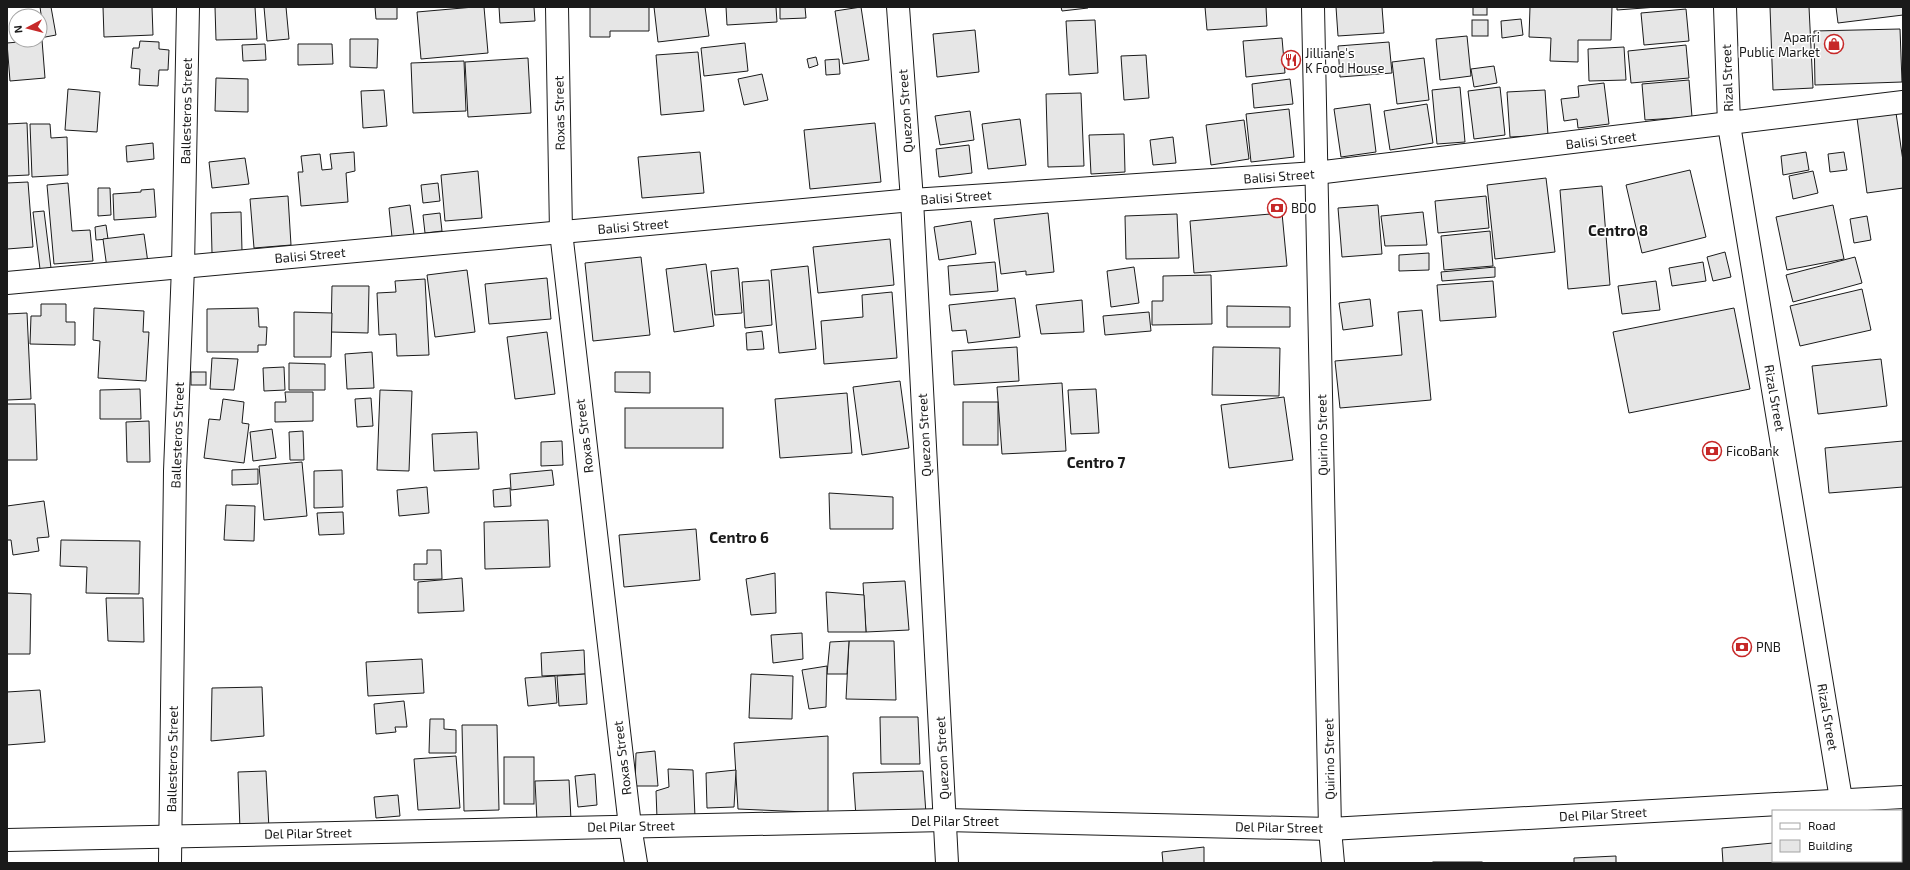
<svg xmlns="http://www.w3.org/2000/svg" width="1910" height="870" font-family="'Exo 2',sans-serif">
  <rect width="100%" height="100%" fill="#fff"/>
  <g fill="#e6e6e6" stroke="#1a1a1a">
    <polygon points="40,7 51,7 56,35 40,38 40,29 43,28"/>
    <polygon points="103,7 152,7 153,35 104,37"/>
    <polygon points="215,7 255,7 257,39 216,40"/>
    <polygon points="264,7 286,7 289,39 267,41"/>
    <polygon points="375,7 397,7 397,19 376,19"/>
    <polygon points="474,7 484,7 488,53 421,59 417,12"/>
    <polygon points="499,7 534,7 535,21 500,23"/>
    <polygon points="590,7 649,7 649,31 610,31 610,37 590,37"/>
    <polygon points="654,7 705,7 709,36 658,42"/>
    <polygon points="726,7 776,7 777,22 727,25"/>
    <polygon points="780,7 805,7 806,18 780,19"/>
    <polygon points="861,7 869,60 843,64 835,11"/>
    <polygon points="1061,7 1088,7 1088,8 1062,11"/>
    <polygon points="1205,7 1266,7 1267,26 1207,30"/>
    <polygon points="1336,7 1382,7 1384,33 1338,36"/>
    <rect x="1473" y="7" width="14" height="8"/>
    <polygon points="1530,7 1612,7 1611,40 1578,40 1578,62 1550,61 1551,38 1529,37"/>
    <polygon points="1617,7 1657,7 1617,10"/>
    <polygon points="1770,7 1809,7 1813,88 1773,90"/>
    <polygon points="1836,7 1903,7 1903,15 1838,23"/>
    <polygon points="1686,9 1689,41 1644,45 1641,13"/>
    <polygon points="1521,19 1523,35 1502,38 1501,21"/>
    <polygon points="1095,20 1098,73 1069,75 1066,21"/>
    <rect x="1472" y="20" width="16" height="16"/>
    <polygon points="1900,29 1902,82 1815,85 1814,31"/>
    <polygon points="975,30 979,72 937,77 933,34"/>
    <polygon points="1467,36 1471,76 1440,80 1436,39"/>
    <polygon points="1282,38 1285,73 1246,77 1243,41"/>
    <polygon points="350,39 378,39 377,68 350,67"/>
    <polygon points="42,40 45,78 10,81 7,43"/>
    <polygon points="140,41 159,42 159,49 169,50 168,70 159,70 158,86 139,85 140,69 131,68 133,48 139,48"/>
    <polygon points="1389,42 1392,73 1340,77 1338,46"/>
    <polygon points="745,43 748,71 704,76 701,48"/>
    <polygon points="265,44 266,60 243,61 242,45"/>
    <polygon points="298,44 332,44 333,64 298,65"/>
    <polygon points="1686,45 1689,78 1631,83 1628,51"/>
    <polygon points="1624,47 1626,80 1589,81 1588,49"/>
    <polygon points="698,52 704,111 661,115 656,55"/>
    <polygon points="1146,55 1149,98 1124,100 1121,56"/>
    <polygon points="816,57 818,65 809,68 807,59"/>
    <polygon points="528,58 531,113 468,117 465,62"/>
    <polygon points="1424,58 1429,100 1397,104 1392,62"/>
    <polygon points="839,59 840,74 826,75 825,60"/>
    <polygon points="464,61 466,111 413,113 411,63"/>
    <polygon points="1494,66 1497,83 1474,87 1471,69"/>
    <polygon points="762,74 768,100 744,105 738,79"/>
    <polygon points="216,78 248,79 248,112 215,111"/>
    <polygon points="1290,79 1293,104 1254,108 1252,84"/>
    <polygon points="1689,80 1692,117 1645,120 1642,84"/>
    <polygon points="1604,83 1609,124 1578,128 1577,119 1564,121 1561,99 1579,97 1578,86"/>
    <polygon points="1460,87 1465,142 1437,144 1432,90"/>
    <polygon points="1500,87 1505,135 1474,139 1468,91"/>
    <polygon points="68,89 100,92 97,132 65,130"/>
    <polygon points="384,90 387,126 363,128 361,91"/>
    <polygon points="1545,90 1548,135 1510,137 1507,92"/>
    <polygon points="1081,93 1084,166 1048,167 1046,94"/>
    <polygon points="1370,104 1376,152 1341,157 1334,109"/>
    <polygon points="1427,104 1433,143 1390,150 1384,111"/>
    <polygon points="1289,109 1294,157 1251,162 1246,114"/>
    <polygon points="970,111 974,140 940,145 935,116"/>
    <polygon points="1896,113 1903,161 1903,188 1867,193 1857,118"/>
    <polygon points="1020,119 1026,165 988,169 982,124"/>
    <polygon points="1244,120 1249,159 1211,165 1206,125"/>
    <polygon points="27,123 29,175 7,176 7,124"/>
    <polygon points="875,123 881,182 810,189 804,130"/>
    <polygon points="30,124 50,124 51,138 67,137 68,175 32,177"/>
    <polygon points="1124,134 1125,172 1091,174 1089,135"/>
    <polygon points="1173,137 1176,163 1153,165 1150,140"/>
    <polygon points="153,143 154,159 127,162 126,146"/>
    <polygon points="969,145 972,173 939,177 936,149"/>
    <polygon points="354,152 355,171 346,173 348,202 301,206 298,172 303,172 301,156 320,154 322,170 332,169 330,154"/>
    <polygon points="700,152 704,193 642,198 638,157"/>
    <polygon points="1806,152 1809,170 1783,175 1781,156"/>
    <polygon points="1844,152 1847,170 1830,172 1828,154"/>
    <polygon points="245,158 249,184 212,188 209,162"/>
    <polygon points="1690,170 1706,237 1642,253 1626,185"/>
    <polygon points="478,171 482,218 445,221 441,175"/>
    <polygon points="1813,171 1818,193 1793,199 1789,176"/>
    <polygon points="1546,178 1555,252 1495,259 1487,185"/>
    <polygon points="28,182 33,247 7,249 7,183"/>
    <polygon points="68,183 72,231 90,230 93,261 54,264 47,185"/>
    <polygon points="438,183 440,201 423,203 421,185"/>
    <polygon points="1602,186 1610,285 1568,289 1560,190"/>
    <polygon points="98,188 110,188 111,215 98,216"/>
    <polygon points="154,189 156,217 114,220 113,194 141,192 141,190"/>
    <polygon points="288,196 291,245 254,248 250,199"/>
    <polygon points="1486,196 1489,228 1438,233 1435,201"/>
    <polygon points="410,205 414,235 392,237 389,208"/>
    <polygon points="1378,205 1382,254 1342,257 1338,208"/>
    <polygon points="1833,205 1844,259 1787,270 1776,217"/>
    <polygon points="44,211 51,268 40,269 33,212"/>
    <polygon points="241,212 242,251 212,253 211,213"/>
    <polygon points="1423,212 1427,245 1385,246 1381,216"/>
    <polygon points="440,213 442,231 425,233 423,215"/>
    <polygon points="1048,213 1054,272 1026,275 1026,271 1001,274 994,219"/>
    <polygon points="1282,213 1287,266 1194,273 1190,221"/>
    <polygon points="1177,214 1179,258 1126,259 1125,216"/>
    <polygon points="1867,216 1871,240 1854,243 1850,219"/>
    <polygon points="971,221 976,254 939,260 934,227"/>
    <polygon points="106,225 108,239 96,240 95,227"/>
    <polygon points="1490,231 1493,266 1444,270 1441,236"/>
    <polygon points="144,234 148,263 107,268 103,239"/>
    <polygon points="890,239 894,285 818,293 813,247"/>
    <polygon points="1725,252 1731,277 1713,281 1707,257"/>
    <polygon points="1429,253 1429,270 1399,271 1399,255"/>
    <polygon points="641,257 650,335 593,341 585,263"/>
    <polygon points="1855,257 1862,283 1793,302 1786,275"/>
    <polygon points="995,262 998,291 950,295 948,266"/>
    <polygon points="1703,262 1706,281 1672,286 1669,268"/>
    <polygon points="706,264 714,326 674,332 666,269"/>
    <polygon points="808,266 816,349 779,353 771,270"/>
    <polygon points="1134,267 1139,303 1111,307 1107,271"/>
    <polygon points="1495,267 1495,277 1442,281 1441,272"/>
    <polygon points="738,268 742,313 715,315 711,271"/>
    <polygon points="467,270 475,332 435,337 427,275"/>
    <polygon points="1211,275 1212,324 1152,325 1152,301 1163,301 1163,276"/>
    <polygon points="547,278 551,319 489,324 485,284"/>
    <polygon points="425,279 429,355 397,356 396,334 379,335 377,293 396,292 395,281"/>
    <polygon points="769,280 772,325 745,328 742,282"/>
    <polygon points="1493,281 1496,317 1440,321 1437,285"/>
    <polygon points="1656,281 1660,310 1622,314 1618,286"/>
    <polygon points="332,286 369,286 368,333 331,332"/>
    <polygon points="1862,289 1871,330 1800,346 1790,306"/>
    <polygon points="892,292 897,358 824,364 821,321 863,317 862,295"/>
    <polygon points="1015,298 1020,337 968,343 966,330 952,331 949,305"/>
    <polygon points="1370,299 1373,326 1343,330 1339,303"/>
    <polygon points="1082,300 1084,332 1041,334 1036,305"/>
    <polygon points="41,304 66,304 66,322 75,322 75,345 30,344 31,316 41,316"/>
    <polygon points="1227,306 1290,307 1290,327 1227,327"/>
    <polygon points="94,308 144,311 143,332 149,332 146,381 98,378 100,341 93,340"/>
    <polygon points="258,308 259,327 267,327 266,345 258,345 258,352 207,352 207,309"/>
    <polygon points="1734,308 1750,389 1629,413 1613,332"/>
    <polygon points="1422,310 1431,400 1340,408 1335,361 1402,355 1398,312"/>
    <polygon points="294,312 332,313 331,357 294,357"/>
    <polygon points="1149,312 1151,331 1105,335 1103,316"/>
    <polygon points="27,313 31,399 7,400 7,314"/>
    <polygon points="762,331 764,349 747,350 746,333"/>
    <polygon points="547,332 555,394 515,399 507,337"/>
    <polygon points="1017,347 1019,381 954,385 952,351"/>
    <polygon points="1213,347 1280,348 1279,396 1212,395"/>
    <polygon points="372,352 374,388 347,389 345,354"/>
    <polygon points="212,358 238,359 234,390 210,389"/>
    <polygon points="1881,359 1887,406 1818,414 1812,366"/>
    <polygon points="289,363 325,364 325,390 289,390"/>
    <polygon points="284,367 285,390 264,391 263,368"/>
    <rect x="191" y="372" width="15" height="13"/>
    <polygon points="615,372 650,372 650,393 615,392"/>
    <polygon points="900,381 909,448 862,455 853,387"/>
    <polygon points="1062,383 1066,451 1002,454 997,387"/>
    <polygon points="140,389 141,419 100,419 100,390"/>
    <polygon points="1096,389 1099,433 1071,434 1068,390"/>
    <polygon points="380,390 412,391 409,471 377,470"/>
    <polygon points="285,392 313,392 313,421 275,422 275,402 286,402"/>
    <polygon points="847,393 852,453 780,458 775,399"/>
    <polygon points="1284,397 1293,460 1229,468 1221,405"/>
    <polygon points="371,398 373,426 357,427 355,399"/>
    <polygon points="223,399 244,402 242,423 249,424 244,463 204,458 209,419 220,420"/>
    <rect x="963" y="402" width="35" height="43"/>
    <polygon points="7,404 35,404 37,460 7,460"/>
    <rect x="625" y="408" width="98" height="40"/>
    <polygon points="149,421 150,462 127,462 126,422"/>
    <polygon points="272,429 276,458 253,461 250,432"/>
    <polygon points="303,431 304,460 290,460 289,432"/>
    <polygon points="477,432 479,469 434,471 432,434"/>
    <polygon points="562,441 563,465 541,466 541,442"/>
    <polygon points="1903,441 1903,487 1829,493 1825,448"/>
    <polygon points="302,462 307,516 264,520 259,466"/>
    <polygon points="258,469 258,484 232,485 232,470"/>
    <polygon points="342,470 343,507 314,508 314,471"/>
    <polygon points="552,470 554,485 511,490 510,474"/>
    <polygon points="427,487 429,513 399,516 397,490"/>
    <polygon points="510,488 511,506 494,507 493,490"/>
    <polygon points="829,493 893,497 893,529 830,529"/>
    <polygon points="44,501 49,537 37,538 39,551 13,555 11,540 7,540 7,506"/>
    <polygon points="226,505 255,506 254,541 224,540"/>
    <polygon points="343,512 344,534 319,535 317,513"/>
    <polygon points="548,520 550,567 485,569 484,522"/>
    <polygon points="696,529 700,580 624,587 619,535"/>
    <polygon points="61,540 140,541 139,594 86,593 87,567 60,566"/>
    <polygon points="427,550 441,550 442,579 414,580 414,564 427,564"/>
    <polygon points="775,573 776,613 751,615 746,579"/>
    <polygon points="462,578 464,611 418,613 418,582"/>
    <polygon points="905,581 909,630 866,632 863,583"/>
    <polygon points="826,592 864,595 866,632 828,632"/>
    <polygon points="7,593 31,594 30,654 7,654"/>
    <polygon points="106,598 143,598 144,642 108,641"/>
    <polygon points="802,633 803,659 773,663 771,635"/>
    <polygon points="849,641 894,641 896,700 846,699"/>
    <polygon points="849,641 847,674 827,674 830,642"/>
    <polygon points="584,650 585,674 542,676 541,653"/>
    <polygon points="422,659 424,693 368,696 366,662"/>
    <polygon points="827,666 826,707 809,709 802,670"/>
    <polygon points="585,674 587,704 559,706 557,676"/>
    <polygon points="751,674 793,676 792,719 749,718"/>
    <polygon points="555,676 557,703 528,706 525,678"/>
    <polygon points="262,687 264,736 211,741 212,688"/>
    <polygon points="40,690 45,742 7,745 7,692"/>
    <polygon points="404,701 407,727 395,727 396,732 376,734 374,704"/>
    <polygon points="880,717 918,717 920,764 881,764"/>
    <polygon points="430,719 444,719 444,729 456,730 456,753 429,753"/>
    <polygon points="462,725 497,725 499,810 464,811"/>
    <polygon points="828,736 828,813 738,809 734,743"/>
    <polygon points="655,751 658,786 635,786 636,753"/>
    <polygon points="456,756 460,808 418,810 414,759"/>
    <rect x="504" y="757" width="30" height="47"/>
    <polygon points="668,769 693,770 695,817 657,818 656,791 669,787"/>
    <polygon points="736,770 734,807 707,808 706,773"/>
    <polygon points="266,771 269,829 240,830 238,772"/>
    <polygon points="923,771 926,814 856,817 853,773"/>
    <polygon points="595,774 597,805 578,807 575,776"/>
    <polygon points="569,780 571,820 537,821 535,781"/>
    <polygon points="398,795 400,816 376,818 374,797"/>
    <polygon points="1901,827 1903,827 1903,863 1870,863 1869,861 1901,861"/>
    <polygon points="1773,843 1773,861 1812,861 1812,863 1723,863 1722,848"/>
    <polygon points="1204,847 1204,863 1163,863 1162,852"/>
    <polygon points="1616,856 1616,863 1574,863 1574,858"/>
    <rect x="1433" y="862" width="49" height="1"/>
  </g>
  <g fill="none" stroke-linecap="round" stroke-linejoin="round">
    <defs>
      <g id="street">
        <polyline points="557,7 561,232 630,826 636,863"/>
        <polyline points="1313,7 1330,829 1333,863"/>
        <polyline points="7,283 912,200 1316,173 1903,102"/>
        <polyline points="7,840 945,820 1330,829 1903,797"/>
        <polyline points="170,863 175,471 183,267 188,7"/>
      </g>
      <g id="secondary">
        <polyline points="898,7 912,200 947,863"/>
        <polyline points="1725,7 1729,125 1843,811"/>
        <polyline points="1849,861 1849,863"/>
      </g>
    </defs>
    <use href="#street" stroke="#1a1a1a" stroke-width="24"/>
    <use href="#secondary" stroke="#1a1a1a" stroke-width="24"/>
    <use href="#street" stroke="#fff" stroke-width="22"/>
    <use href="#secondary" stroke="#fff" stroke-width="22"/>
  </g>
  <defs>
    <symbol id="shop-ring" viewBox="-11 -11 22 22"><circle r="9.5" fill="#fff" stroke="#c62828" stroke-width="1.5"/><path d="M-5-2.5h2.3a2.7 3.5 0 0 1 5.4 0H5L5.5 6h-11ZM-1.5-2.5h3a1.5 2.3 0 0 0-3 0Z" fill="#c62828"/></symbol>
    <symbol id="restaurant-ring" viewBox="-11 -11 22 22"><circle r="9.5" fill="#fff" stroke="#c62828" stroke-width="1.5"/><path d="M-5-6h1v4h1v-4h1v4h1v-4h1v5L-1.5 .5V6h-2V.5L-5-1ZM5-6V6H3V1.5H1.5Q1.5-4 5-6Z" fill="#c62828"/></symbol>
    <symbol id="bank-ring" viewBox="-11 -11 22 22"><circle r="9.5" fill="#fff" stroke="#c62828" stroke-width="1.5"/><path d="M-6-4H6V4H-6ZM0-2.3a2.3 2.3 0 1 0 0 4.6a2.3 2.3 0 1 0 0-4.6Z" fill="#c62828"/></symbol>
  </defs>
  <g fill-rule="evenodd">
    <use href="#shop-ring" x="1823" y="33" width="22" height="22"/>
    <use href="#restaurant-ring" x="1280" y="49" width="22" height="22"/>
    <use href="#bank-ring" x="1266" y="197" width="22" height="22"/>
    <use href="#bank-ring" x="1701" y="440" width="22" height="22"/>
    <use href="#bank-ring" x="1731" y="636" width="22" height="22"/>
  </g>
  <g text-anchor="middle" stroke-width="3" stroke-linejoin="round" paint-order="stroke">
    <g font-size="13" fill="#1a1a1a" stroke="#fff" text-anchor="start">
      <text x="1820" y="42" text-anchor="end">Aparri<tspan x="1820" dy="15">Public Market</tspan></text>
      <text x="1305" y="58">Jilliane's<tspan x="1305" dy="15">K Food House</tspan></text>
      <text x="1291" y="213">BDO</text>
      <text x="1726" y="456">FicoBank</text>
      <text x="1756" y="652">PNB</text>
    </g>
    <g font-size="13" fill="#1a1a1a" stroke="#fff">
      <text transform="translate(1727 78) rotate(-92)" y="5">Rizal Street</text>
      <text transform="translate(186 111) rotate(-89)" y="5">Ballesteros Street</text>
      <text transform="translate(905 111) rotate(-94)" y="5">Quezon Street</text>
      <text transform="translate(559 113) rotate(-91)" y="5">Roxas Street</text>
      <text transform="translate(1601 140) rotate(-7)" y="5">Balisi Street</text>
      <text transform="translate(1279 176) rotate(-4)" y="5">Balisi Street</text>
      <text transform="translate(956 197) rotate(-4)" y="5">Balisi Street</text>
      <text transform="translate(633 226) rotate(-5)" y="5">Balisi Street</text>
      <text transform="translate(310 255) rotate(-5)" y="5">Balisi Street</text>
      <text transform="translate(1775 398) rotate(80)" y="5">Rizal Street</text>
      <text transform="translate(177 435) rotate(-88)" y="5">Ballesteros Street</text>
      <text transform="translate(924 435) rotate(-93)" y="5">Quezon Street</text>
      <text transform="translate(1322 435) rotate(-91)" y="5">Quirino Street</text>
      <text transform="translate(584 436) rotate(-97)" y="5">Roxas Street</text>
      <text transform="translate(1828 717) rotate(80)" y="5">Rizal Street</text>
      <text transform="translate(622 758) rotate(-97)" y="5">Roxas Street</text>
      <text transform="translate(942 758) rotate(-93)" y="5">Quezon Street</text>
      <text transform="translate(172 759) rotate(-89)" y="5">Ballesteros Street</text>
      <text transform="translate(1329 759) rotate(-91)" y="5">Quirino Street</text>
      <text transform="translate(1603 814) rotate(-3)" y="5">Del Pilar Street</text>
      <text x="955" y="826">Del Pilar Street</text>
      <text transform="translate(631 826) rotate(-1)" y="5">Del Pilar Street</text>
      <text transform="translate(1279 827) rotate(1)" y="5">Del Pilar Street</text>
      <text transform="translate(308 833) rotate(-1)" y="5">Del Pilar Street</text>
    </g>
    <g font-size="15" font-weight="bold" fill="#1a1a1a" stroke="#fff">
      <text x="1618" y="236">Centro 8</text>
      <text x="1096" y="468">Centro 7</text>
      <text x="739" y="543">Centro 6</text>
    </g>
  </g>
  <rect width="1910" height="870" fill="none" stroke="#1a1a1a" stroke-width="16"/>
  <rect x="1772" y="810" width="130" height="52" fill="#ffffff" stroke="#a3a3a3"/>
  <rect x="1780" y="823" width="20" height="6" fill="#ffffff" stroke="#a3a3a3"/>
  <text x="1808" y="830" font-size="12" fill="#1a1a1a">Road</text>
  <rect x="1780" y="840" width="20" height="12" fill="#e6e6e6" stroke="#a3a3a3"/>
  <text x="1808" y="850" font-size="12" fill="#1a1a1a">Building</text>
  <g transform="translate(28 28) rotate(263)"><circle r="19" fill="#ffffff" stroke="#a3a3a3"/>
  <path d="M0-3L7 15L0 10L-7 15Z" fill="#c62828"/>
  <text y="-6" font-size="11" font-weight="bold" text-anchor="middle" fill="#1a1a1a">N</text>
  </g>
</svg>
